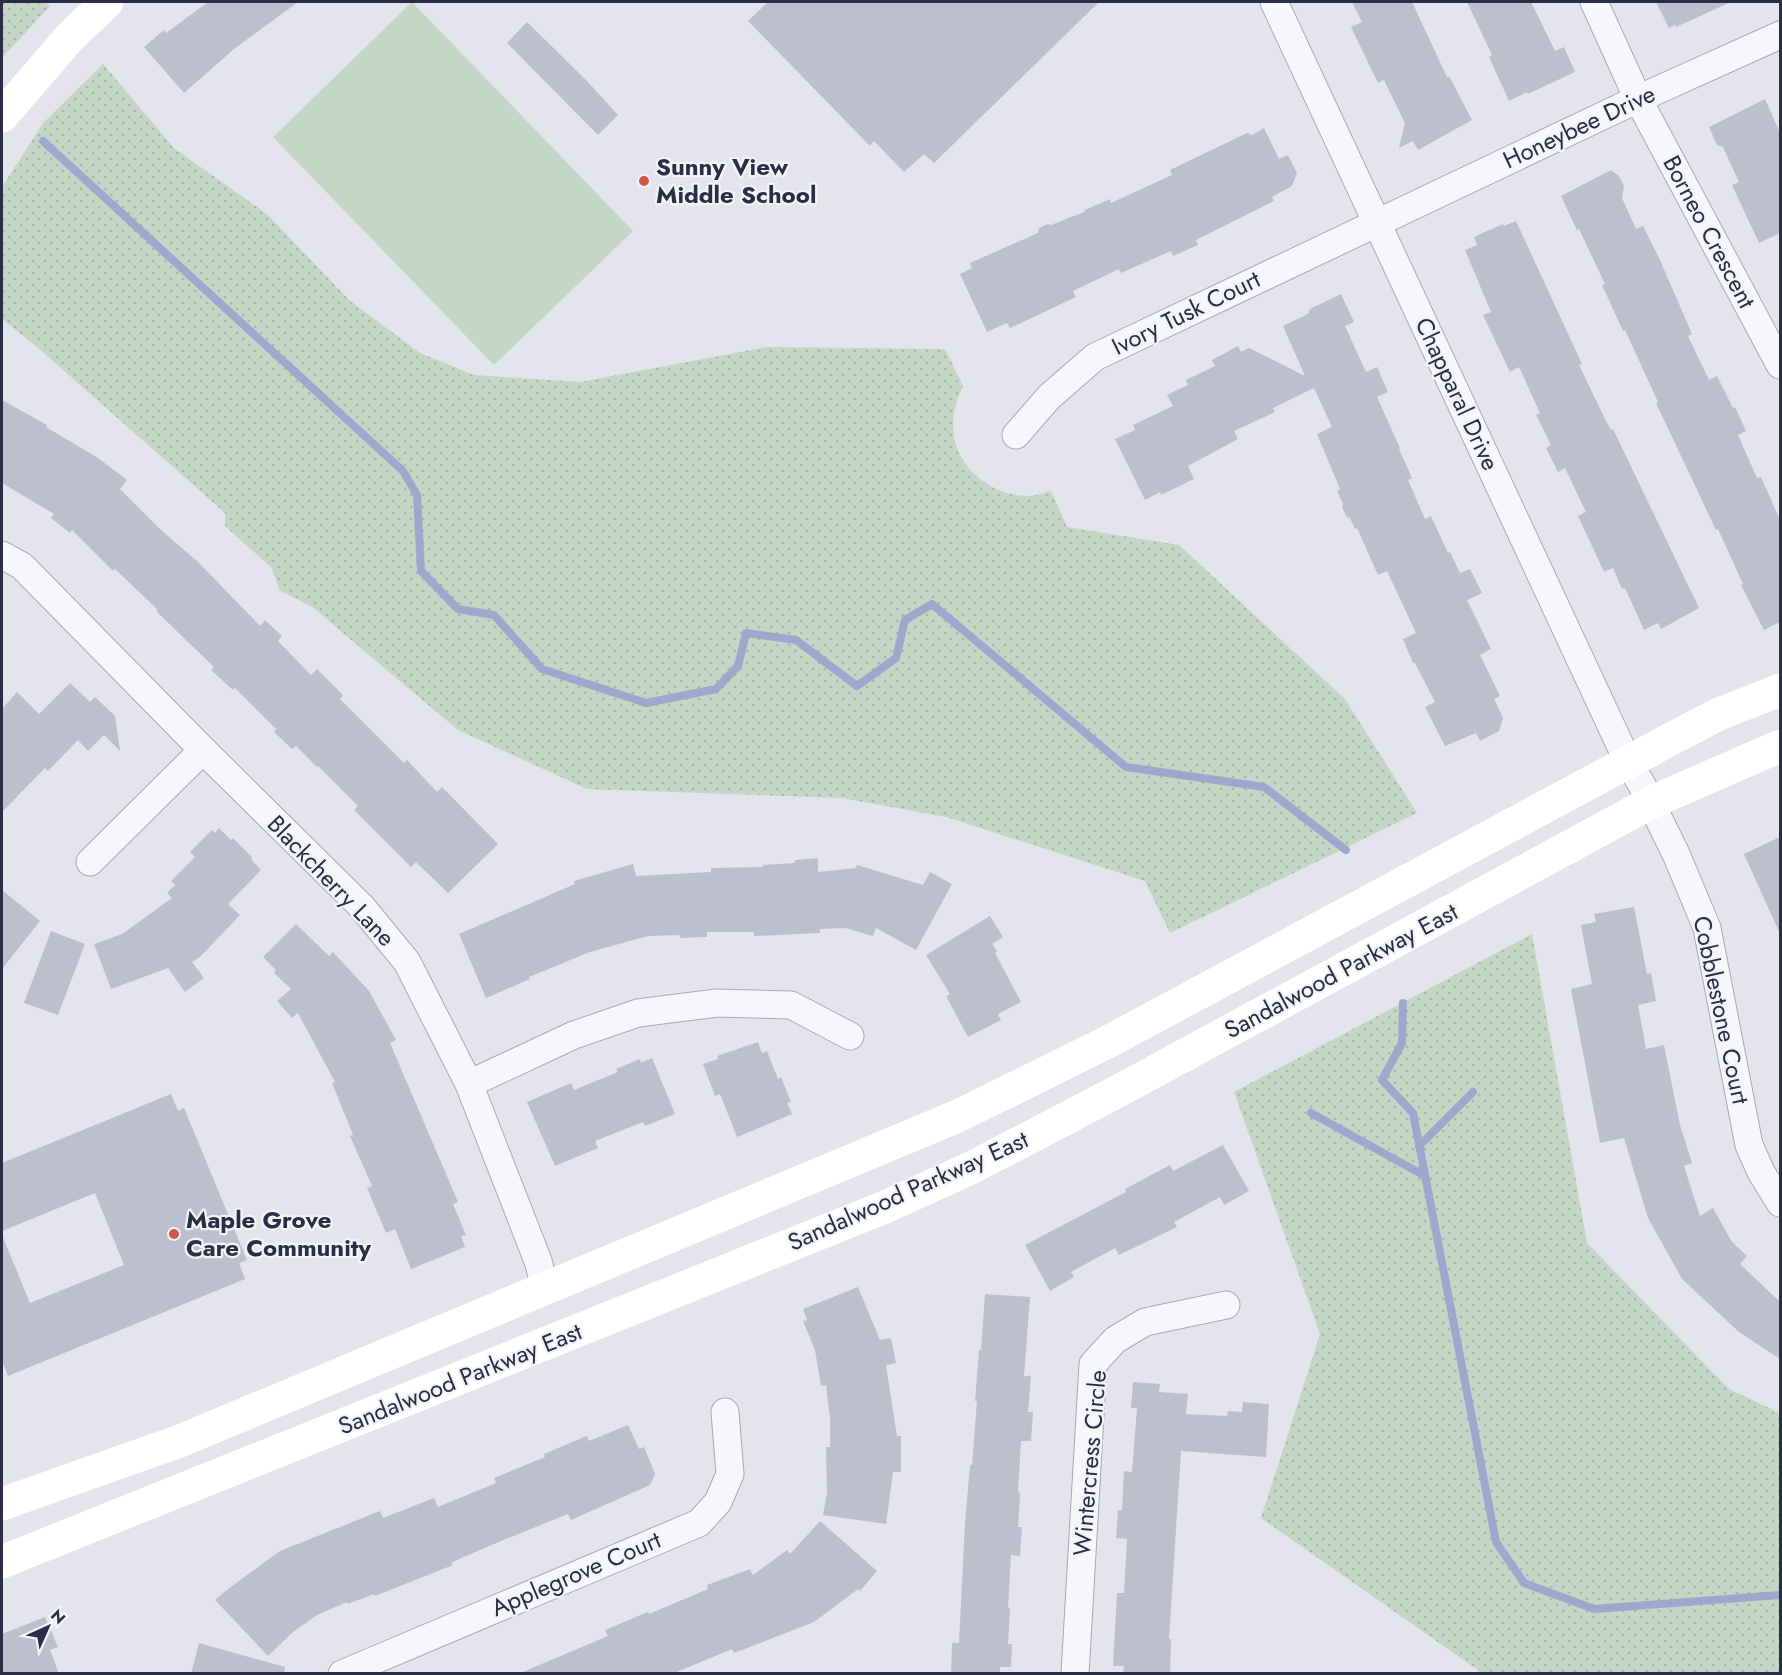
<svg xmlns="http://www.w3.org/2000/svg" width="1782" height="1675" font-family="Jost,sans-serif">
  <defs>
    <pattern id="park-dots" width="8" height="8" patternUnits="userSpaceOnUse" patternTransform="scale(1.5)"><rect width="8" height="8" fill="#c4d6c4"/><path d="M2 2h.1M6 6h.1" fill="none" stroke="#a9b8aa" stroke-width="1.8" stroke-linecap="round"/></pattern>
  </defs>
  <rect width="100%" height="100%" fill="#e3e4ec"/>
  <polygon fill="#c4d6c4" points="412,2 633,231 494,365 273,137"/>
  <g fill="url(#park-dots)">
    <polygon points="2,2 45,2 50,6 2,58"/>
    <path d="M103 64 174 148 267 214 350 301 420 353 474 375 580 382 767 347 945 349 963 386C957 399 953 411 953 426 953 465 990 496 1028 496 1035 496 1043 493 1051 491L1067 527 1179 545 1345 699 1417 813 1170 933 1145 881 946 817 842 798 587 789 458 730 311 606 279 590 272 568 225 526V513L36 346 2 319V187L44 122Z"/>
    <polygon points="1532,934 1587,1243 1729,1389 1780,1413 1780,1673 1482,1673 1261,1518 1320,1334 1234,1092"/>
  </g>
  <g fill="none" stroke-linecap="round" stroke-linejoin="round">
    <g stroke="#9ea8cc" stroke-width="8">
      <polyline points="43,141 403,471 417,495 421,571 458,609 494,615 542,669 646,703 716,689 738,666 746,633 796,640 857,686 896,658 905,620 932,604 1126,767 1264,787 1346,850"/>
      <polyline points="1403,1003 1402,1043 1382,1080 1413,1113 1496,1542 1524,1583 1594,1609 1780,1595"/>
      <polyline points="1311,1113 1425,1176"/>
      <polyline points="1419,1146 1473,1092"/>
    </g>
  </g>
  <g fill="#bdbfcc">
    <polygon points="208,2 298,2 234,49 184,93 144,47 164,30 166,33"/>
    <polygon points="768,2 1099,2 934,163 924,154 904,172 874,141 870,146 748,21"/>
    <polygon points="1352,2 1412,2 1447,77 1449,76 1472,120 1418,150 1413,141 1399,148 1405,123 1384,80 1378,83 1351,27 1362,22"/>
    <polygon points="1467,2 1531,2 1555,51 1564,47 1575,72 1528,94 1527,92 1509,101 1489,57 1492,55"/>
    <polygon points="1656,2 1731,2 1676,27 1675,25 1669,28"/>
    <polygon points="527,22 587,81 618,115 598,135 507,43"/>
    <polygon points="1765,99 1780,133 1780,233 1759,243 1732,185 1739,182 1723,147 1717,145 1709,127"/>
    <polygon points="1264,128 1279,159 1288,155 1297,173 1292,186 1272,197 1274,201 1196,240 1198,245 1173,256 1171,251 1121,273 1119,269 1073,291 1076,297 1010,328 1007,323 987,332 960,274 972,268 970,263 1038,233 1039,228 1048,224 1051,225 1084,212 1085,210 1110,199 1111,203 1172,175 1170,170 1247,133 1252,135"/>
    <polygon points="1611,170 1619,176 1624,186 1622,198 1636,229 1643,226 1659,258 1692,334 1688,336 1709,380 1717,376 1733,408 1735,407 1746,431 1738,435 1757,478 1761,477 1780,520 1780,622 1764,630 1741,585 1743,584 1718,529 1716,530 1656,403 1658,402 1625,330 1623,331 1602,285 1605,284 1579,229 1577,230 1561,196"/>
    <polygon points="1516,221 1582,364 1579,365 1605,419 1611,430 1613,429 1699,608 1661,629 1658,623 1644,630 1625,588 1622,589 1613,568 1604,572 1578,516 1586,512 1565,468 1558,472 1546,448 1551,445 1536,415 1540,413 1519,367 1510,372 1483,315 1491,312 1465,250 1477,245 1474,237 1503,224 1504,226"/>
    <polygon points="1341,294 1354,322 1345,326 1366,372 1377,367 1388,392 1377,397 1400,448 1399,449 1412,478 1408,480 1425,519 1431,516 1448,553 1450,552 1460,573 1470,569 1482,593 1467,600 1491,649 1480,655 1500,696 1494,699 1503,718 1499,731 1480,741 1476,733 1445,746 1425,707 1435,702 1415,663 1413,663 1403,639 1416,633 1387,571 1378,575 1357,528 1355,529 1350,518 1347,517 1342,507 1343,504 1337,491 1340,489 1317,434 1332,427 1314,388 1273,408 1275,412 1234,431 1238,439 1188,466 1194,479 1161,495 1160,492 1145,500 1115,439 1135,430 1133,425 1173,406 1167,395 1188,385 1186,380 1215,366 1212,360 1238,346 1241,352 1249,348 1305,376 1283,326 1308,314 1310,309"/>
    <polygon points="2,400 47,425 46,427 98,458 127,480 120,489 161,530 198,562 260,626 265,620 282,636 278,641 311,675 317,669 343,695 340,699 404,763 407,760 437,792 442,787 498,844 448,893 416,862 411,867 354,810 358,806 318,766 317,767 296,746 292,749 274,732 276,729 235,688 233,690 211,670 214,667 156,611 158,610 115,569 113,571 72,530 70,533 51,518 54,514 2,483"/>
    <polygon points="70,683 90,702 95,697 115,716 120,751 104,735 88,751 78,740 48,771 45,768 2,812 2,709 17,692 39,714"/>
    <polygon points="219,828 231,840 233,838 252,857 251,859 261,870 228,904 240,915 201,956 192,962 204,978 185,992 168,968 111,989 94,944 122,934 172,898 167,893 175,885 171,881 195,857 190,852 212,830 215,833"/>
    <polygon points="1780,837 1780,934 1744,854"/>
    <polygon points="818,858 818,872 856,868 857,865 923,885 930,872 952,884 916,950 876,928 873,936 845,928 820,929 820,933 754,936 754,932 707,932 707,937 680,938 680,935 648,936 590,952 529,977 530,979 486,998 459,934 575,884 574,881 633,864 636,876 711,872 711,868 763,867 763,865 795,863 795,860"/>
    <polygon points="2,890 40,921 2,969"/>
    <polygon points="1634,907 1647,974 1651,973 1656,1001 1638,1005 1646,1049 1664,1045 1680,1125 1692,1163 1684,1166 1700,1216 1713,1208 1732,1242 1747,1256 1740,1264 1780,1302 1780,1359 1739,1332 1682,1279 1648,1218 1624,1138 1600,1143 1571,989 1592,984 1581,925 1596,922 1594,914"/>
    <polygon points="990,916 1003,937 992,944 997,951 995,953 1021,1002 998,1014 1001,1020 968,1037 946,996 950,994 926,955"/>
    <polygon points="296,924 329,956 333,952 369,991 396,1040 390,1043 458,1202 453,1204 466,1235 461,1236 465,1247 411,1269 395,1229 386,1233 367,1188 372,1186 350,1136 353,1135 332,1083 335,1082 298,1013 292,1018 277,1001 291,989 274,973 276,970 263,957"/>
    <polygon points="51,931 85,944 58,1015 24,1003"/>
    <polygon points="758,1042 762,1053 767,1051 778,1079 781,1077 791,1102 787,1103 792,1114 737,1137 720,1094 715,1096 703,1064 718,1059 717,1056"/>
    <polygon points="652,1058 675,1114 645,1126 643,1122 595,1141 598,1148 555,1166 527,1102 571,1083 574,1090 618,1072 616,1069 640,1059 641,1063"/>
    <polygon points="171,1094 178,1111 184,1108 247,1260 239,1263 245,1279 8,1376 2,1361 2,1235 30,1303 124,1265 95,1193 2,1231 2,1163"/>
    <polygon points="1223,1145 1249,1191 1224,1205 1220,1197 1174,1222 1177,1227 1119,1255 1115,1248 1071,1272 1074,1277 1050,1291 1025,1245 1126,1192 1125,1189 1170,1165 1173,1171"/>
    <polygon points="858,1287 880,1340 891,1338 896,1363 886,1365 897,1436 901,1436 901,1472 893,1472 886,1524 823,1515 827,1493 826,1447 830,1447 830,1418 826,1385 821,1386 815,1350 803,1321 807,1320 803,1309"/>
    <polygon points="985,1294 1030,1297 1024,1376 1031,1376 1028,1412 1033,1412 1031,1441 1021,1441 1018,1491 1020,1494 1018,1527 1022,1527 1020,1556 1011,1555 1008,1608 1010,1608 1008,1644 1012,1644 1011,1667 1000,1667 1000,1674 951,1674 952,1643 959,1643 965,1523 970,1465 972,1465 977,1401 975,1401 979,1350 981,1350"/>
    <polygon points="1133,1382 1160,1384 1159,1392 1188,1394 1186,1414 1227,1416 1228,1411 1242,1412 1243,1402 1269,1404 1266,1457 1181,1451 1169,1639 1171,1639 1170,1674 1123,1674 1124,1666 1113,1666 1117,1593 1124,1593 1127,1539 1116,1538 1118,1510 1122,1510 1124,1471 1132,1472 1137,1408 1131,1408"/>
    <polygon points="628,1425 639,1449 644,1447 655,1474 650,1485 571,1520 568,1514 501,1541 459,1559 451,1563 453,1565 375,1596 374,1594 348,1604 347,1602 317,1615 293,1632 268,1656 215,1600 228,1589 280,1551 380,1511 383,1518 434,1498 438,1507 496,1483 494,1478 545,1457 544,1454 587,1436 589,1441"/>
    <polygon points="820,1521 877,1571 860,1591 858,1589 814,1622 734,1653 732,1649 672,1674 518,1674 608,1636 605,1630 648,1612 649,1614 708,1589 707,1585 750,1569 753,1575 787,1550 790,1554"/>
    <polygon points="45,1617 58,1647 50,1650 59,1674 2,1674 2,1634"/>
    <polygon points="199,1643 285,1667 284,1674 191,1674"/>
  </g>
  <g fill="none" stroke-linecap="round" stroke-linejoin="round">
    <defs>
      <g id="street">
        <polyline points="1274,2 1628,762 1642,785 1676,854 1707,928 1749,1145 1761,1172 1780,1203"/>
        <polyline points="1594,2 1638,99 1780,365"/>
        <polyline points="1016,435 1049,397 1095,357 1638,99 1780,35"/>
        <polyline points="2,555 22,566 203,750 362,907 407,962 469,1084 538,1261 545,1287"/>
        <polyline points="90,862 203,750"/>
        <polyline points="469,1084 574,1035 638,1013 717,1003 791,1005 850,1036"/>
        <polyline points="342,1674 699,1523 718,1502 730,1474 725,1412"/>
        <polyline points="1075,1674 1093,1364 1115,1340 1145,1322 1226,1305"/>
      </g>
    </defs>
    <use href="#street" stroke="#a8a9b7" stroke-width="29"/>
    <use href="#street" stroke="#f6f7fa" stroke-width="27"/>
    <g stroke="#fff" stroke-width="33">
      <polyline points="2,116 70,37 107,2"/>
      <polyline points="2,1504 180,1441 958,1116 1106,1043 1671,739 1719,714 1780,690"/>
      <polyline points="2,1562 885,1207 973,1167 1124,1088 1650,803 1780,746"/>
    </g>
  </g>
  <g fill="#d35546" stroke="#f3f4f9" stroke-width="2">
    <circle cx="644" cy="181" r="6"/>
    <circle cx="174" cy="1234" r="6"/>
  </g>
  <g text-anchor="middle" stroke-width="4.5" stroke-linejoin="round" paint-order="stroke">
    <g font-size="24" fill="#2a2d45" stroke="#f3f4f9">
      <text transform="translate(1579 127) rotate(-25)" y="8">Honeybee Drive</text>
      <text transform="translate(1709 232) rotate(62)" y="8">Borneo Crescent</text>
      <text transform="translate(1186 313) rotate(-26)" y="8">Ivory Tusk Court</text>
      <text transform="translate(1457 394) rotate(65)" y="8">Chapparal Drive</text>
      <text transform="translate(331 881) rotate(46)" y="8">Blackcherry Lane</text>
      <text transform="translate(1341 971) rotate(-28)" y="8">Sandalwood Parkway East</text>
      <text transform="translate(1721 1010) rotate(78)" y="8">Cobblestone Court</text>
      <text transform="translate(908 1191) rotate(-24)" y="8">Sandalwood Parkway East</text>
      <text transform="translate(460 1379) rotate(-22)" y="8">Sandalwood Parkway East</text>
      <text transform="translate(1090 1463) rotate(-85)" y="8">Wintercress Circle</text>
      <text transform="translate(576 1574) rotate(-23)" y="8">Applegrove Court</text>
    </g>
    <g font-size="24" font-weight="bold" fill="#2a2d45" stroke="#f3f4f9" text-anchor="start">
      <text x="656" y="175">Sunny View<tspan x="656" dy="28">Middle School</tspan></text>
      <text x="186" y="1228">Maple Grove<tspan x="186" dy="28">Care Community</tspan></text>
    </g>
  </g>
  <rect width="1782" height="1675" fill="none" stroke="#2a2d45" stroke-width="6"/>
  <g transform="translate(48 1627) rotate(45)" stroke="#f3f4f9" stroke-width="4.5" paint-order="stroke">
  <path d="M0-4.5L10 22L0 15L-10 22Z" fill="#2a2d45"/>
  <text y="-9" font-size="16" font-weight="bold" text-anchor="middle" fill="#2a2d45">N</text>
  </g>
</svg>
